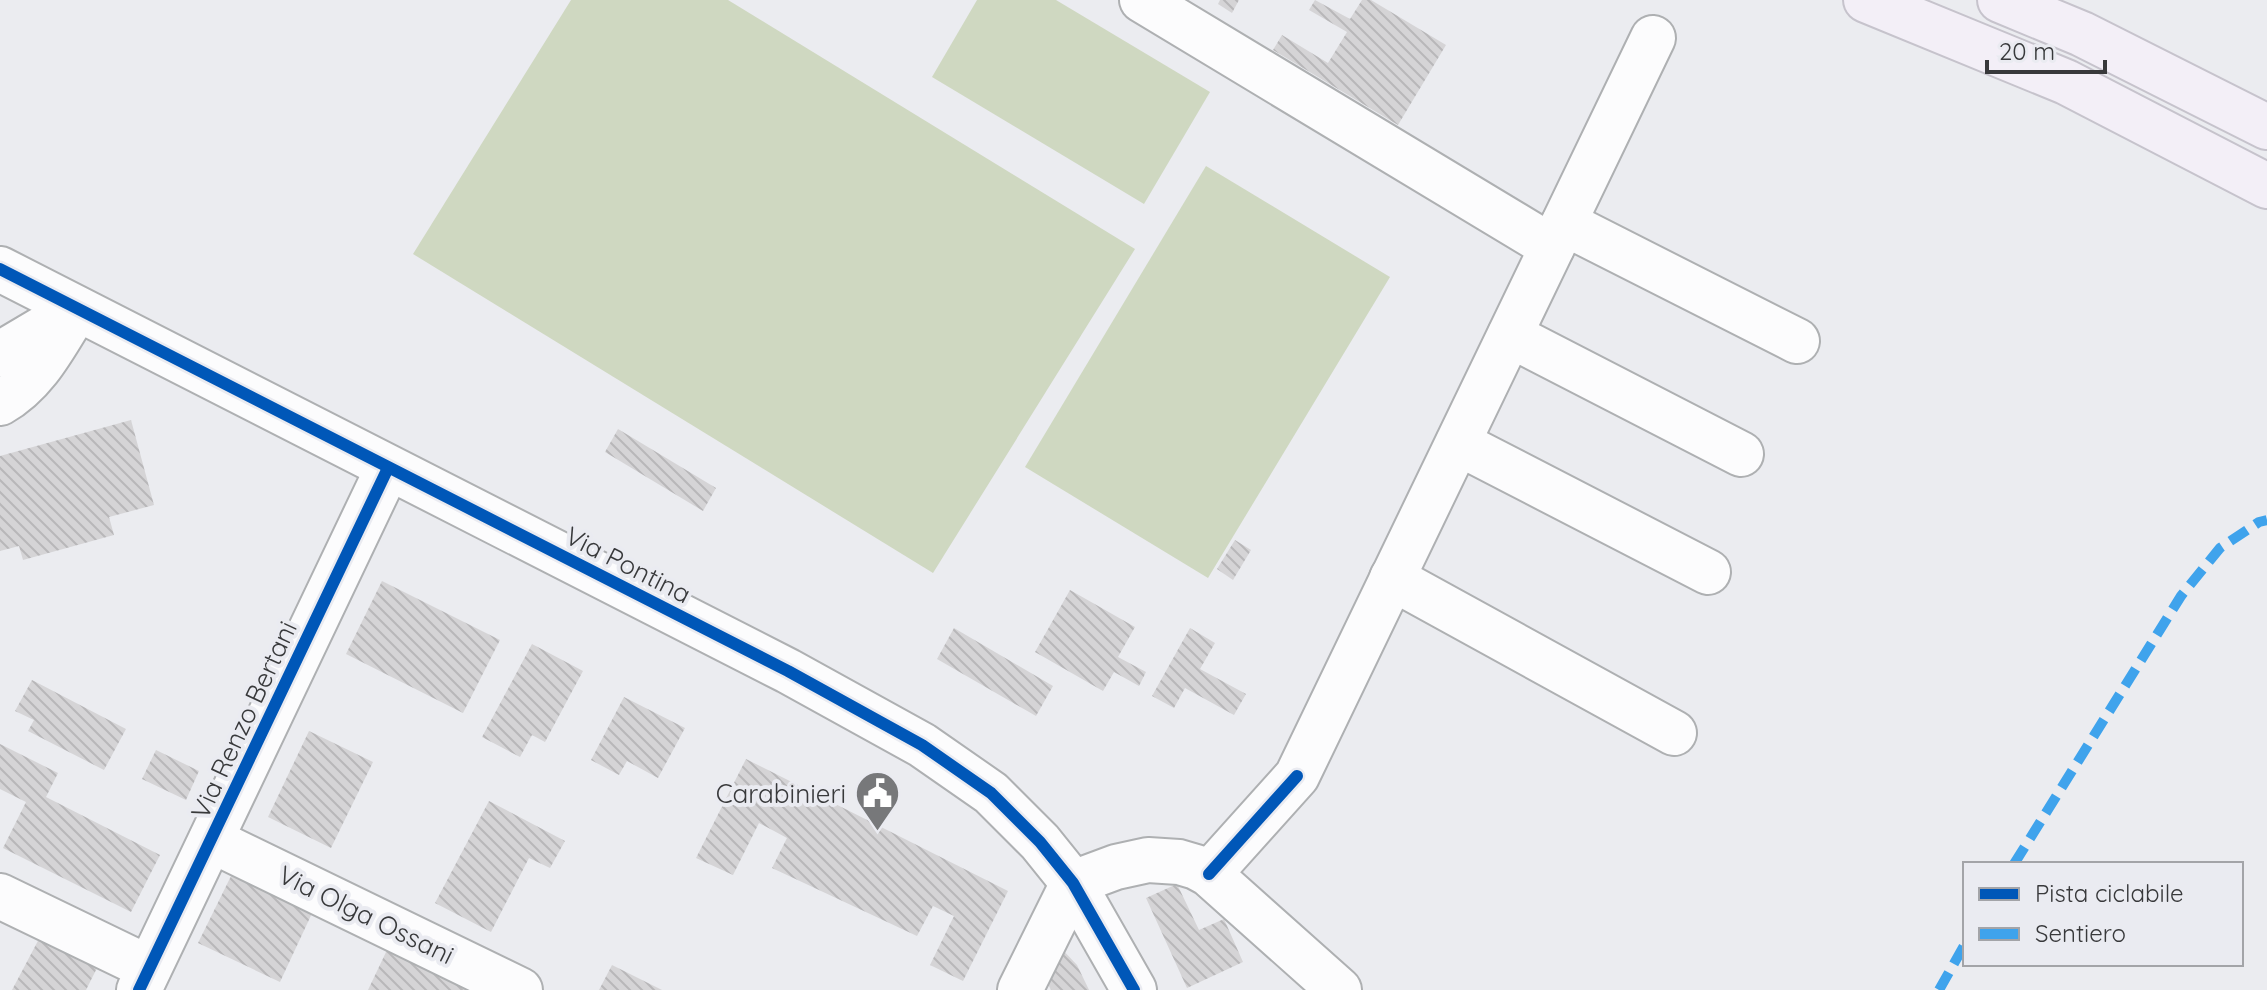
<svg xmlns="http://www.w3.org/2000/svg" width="2267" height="990" font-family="Quicksand,sans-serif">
  <defs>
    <pattern id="building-back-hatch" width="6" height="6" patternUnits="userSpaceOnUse" patternTransform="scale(2)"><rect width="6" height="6" fill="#d5d4d6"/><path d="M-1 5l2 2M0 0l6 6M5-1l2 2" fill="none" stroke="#b8b7b9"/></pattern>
  </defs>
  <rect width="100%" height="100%" fill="#ebecf0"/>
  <g fill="#cfd8c1">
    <polygon points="571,0 728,0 1135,249 933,573 413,254"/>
    <polygon points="977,0 1056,0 1210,92 1144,204 932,77"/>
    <polygon points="1206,166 1390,277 1208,578 1025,467"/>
  </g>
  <g fill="url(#building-back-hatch)">
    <polygon points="1220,0 1239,0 1232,13 1218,4"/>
    <polygon points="1315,0 1350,19 1362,0 1371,0 1446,45 1398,125 1273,50 1282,35 1328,63 1347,32 1309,10"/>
    <polygon points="131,420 154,505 109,517 114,535 23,560 19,546 0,551 0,456"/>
    <polygon points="618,429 716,488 703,511 605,452"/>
    <polygon points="1235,540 1251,550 1233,580 1217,569"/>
    <polygon points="382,581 500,640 463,713 346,654"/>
    <polygon points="1070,590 1135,627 1118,657 1146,672 1139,686 1114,672 1103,691 1035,652"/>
    <polygon points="954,628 1053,686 1036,716 937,659"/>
    <polygon points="1190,628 1215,643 1200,669 1246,694 1234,715 1185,688 1174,708 1152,696"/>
    <polygon points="532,644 583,671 545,742 532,735 520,757 482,737"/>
    <polygon points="32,680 126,729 104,770 28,731 34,720 15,711"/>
    <polygon points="624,697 685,728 658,778 627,761 619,775 591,760"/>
    <polygon points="309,731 373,762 331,848 268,817"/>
    <polygon points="0,744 58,773 46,797 160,855 131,912 3,848 26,802 0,789"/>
    <polygon points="156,750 199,771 186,800 142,779"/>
    <polygon points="746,759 1008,891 963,981 930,965 954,916 933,906 917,936 772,868 787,838 759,823 733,875 696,858"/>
    <polygon points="489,801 565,841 550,868 529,858 491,932 435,903"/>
    <polygon points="234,870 314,909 280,982 198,943"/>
    <polygon points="1177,884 1199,930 1224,919 1243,962 1187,988 1146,898"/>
    <polygon points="40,937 97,968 86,990 12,990"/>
    <polygon points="1059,946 1077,965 1089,990 1051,990 1044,976"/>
    <polygon points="387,950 472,990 368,990"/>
    <polygon points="612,965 662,990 599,990"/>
  </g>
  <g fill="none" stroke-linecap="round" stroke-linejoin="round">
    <defs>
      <g id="minor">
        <polyline points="1142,0 1552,247"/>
        <polyline points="1564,223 1797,341"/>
        <polyline points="0,269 788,671 922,745 991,793 1040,842 1073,883 1134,990"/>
        <polyline points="1510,335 1741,454"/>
        <polyline points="0,354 71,312"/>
        <path d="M0 403C37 382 55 344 77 309"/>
        <polyline points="1458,443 1708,572"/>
        <polyline points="1392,578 1674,733"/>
        <polyline points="211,840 520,990"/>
        <polyline points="1209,874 1297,776 1653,38"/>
        <polyline points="0,896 149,968"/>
        <polyline points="139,990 388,468"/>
        <polyline points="1020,990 1073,883 1116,867 1148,860 1179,862 1196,867 1209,874 1339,990"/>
      </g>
      <g id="highway">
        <polyline points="1866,0 2066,82 2267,186"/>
        <polyline points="2000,0 2082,34 2267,127"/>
      </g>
    </defs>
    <use href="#minor" stroke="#aeb0b2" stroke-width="48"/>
    <use href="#highway" stroke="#c6c3cc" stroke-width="48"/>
    <use href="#minor" stroke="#fcfcfd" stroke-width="44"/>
    <use href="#highway" stroke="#f3eff7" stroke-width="44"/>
    <g stroke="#3fa3ec" stroke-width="10" stroke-dasharray="20 10" stroke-linecap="butt">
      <polyline points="2014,864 2181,596 2220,548 2259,522 2267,520"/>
      <polyline points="1939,990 1965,944"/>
    </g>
    <defs>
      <g id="cycleway">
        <polyline points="0,269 788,671 922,745 991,793 1040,842 1073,883 1134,990"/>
        <polyline points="1209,874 1297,776"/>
        <polyline points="139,990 388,468"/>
      </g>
    </defs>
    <use href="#cycleway" stroke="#eaebf1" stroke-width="17"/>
    <use href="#cycleway" stroke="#0057b8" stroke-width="12"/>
  </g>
  <defs>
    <symbol id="civic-pin" viewBox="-11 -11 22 30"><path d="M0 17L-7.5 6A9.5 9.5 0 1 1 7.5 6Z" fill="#77787a" stroke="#eaebf1"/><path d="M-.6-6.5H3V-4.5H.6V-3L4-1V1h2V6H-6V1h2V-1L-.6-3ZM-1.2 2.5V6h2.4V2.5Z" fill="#fff"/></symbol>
  </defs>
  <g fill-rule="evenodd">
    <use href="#civic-pin" x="852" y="768" width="51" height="69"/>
  </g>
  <g text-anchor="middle" stroke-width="8" stroke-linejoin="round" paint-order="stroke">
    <g font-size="26" fill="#38393b" stroke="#eaebf1">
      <text transform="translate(628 565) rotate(27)" y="9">Via Pontina</text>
      <text transform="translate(244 720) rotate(-65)" y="9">Via Renzo Bertani</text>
      <text transform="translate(366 915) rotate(26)" y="9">Via Olga Ossani</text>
    </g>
    <g font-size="26" fill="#38393b" stroke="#eaebf1" text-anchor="end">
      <text x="846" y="803">Carabinieri</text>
    </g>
  </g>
  <rect x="1963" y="862" width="280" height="104" fill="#eaebf1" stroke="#a3a4a8" stroke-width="2"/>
  <rect x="1979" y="888" width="40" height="12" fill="#0057b8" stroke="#a3a4a8" stroke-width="2"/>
  <text x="2035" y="902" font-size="24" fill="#38393b">Pista ciclabile</text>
  <rect x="1979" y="928" width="40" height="12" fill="#3fa3ec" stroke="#a3a4a8" stroke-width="2"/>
  <text x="2035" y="942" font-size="24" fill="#38393b">Sentiero</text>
  <path d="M1987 60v12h118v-12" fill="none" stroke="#38393b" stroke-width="4"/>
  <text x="1999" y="60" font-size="24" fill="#38393b" stroke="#eaebf1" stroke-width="6" paint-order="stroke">20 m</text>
</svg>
